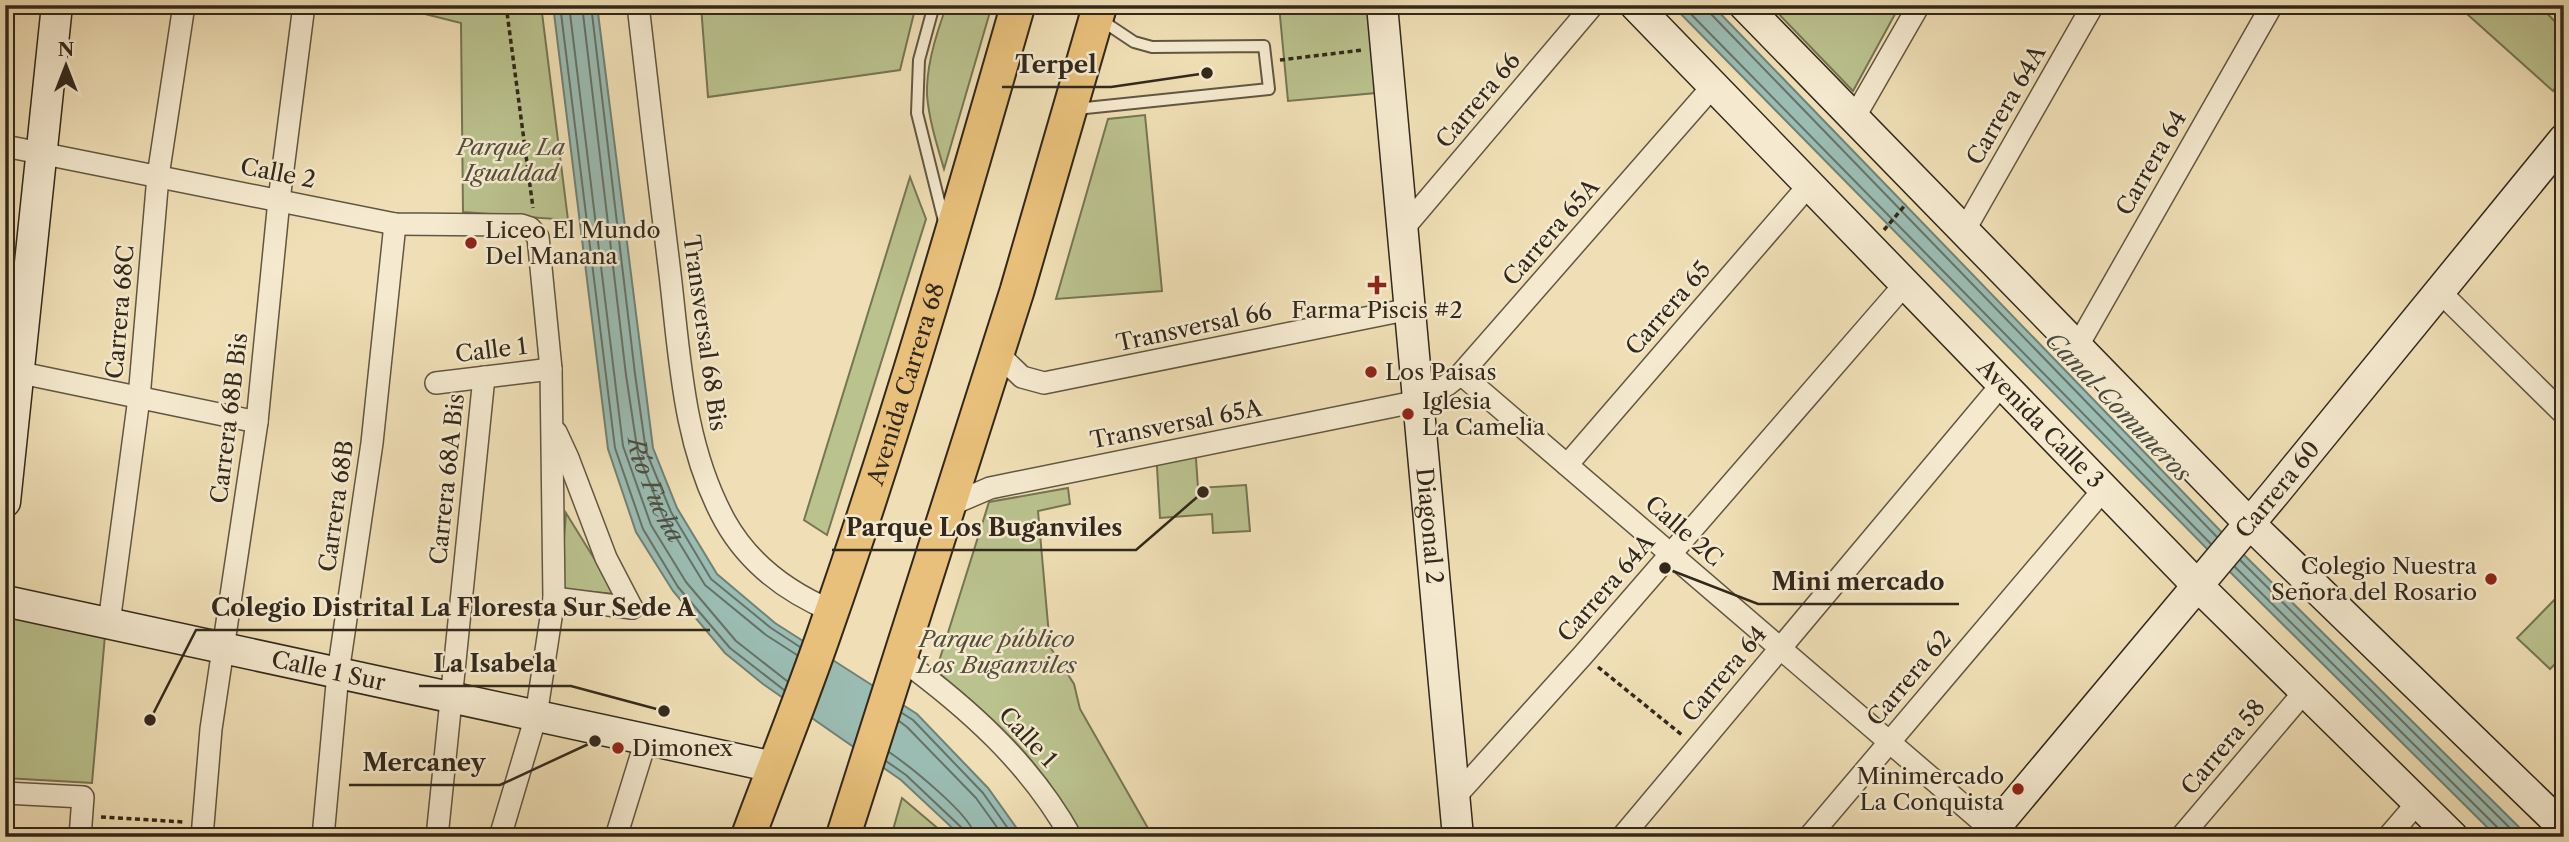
<svg xmlns="http://www.w3.org/2000/svg" width="2569" height="842" font-family="'Libre Caslon Text',serif">
  <rect width="100%" height="100%" fill="#f0dfb6"/>
  <filter id="stains"><feTurbulence type="fractalNoise" baseFrequency=".00286" numOctaves="4"/><feColorMatrix values="0 0 0 0 .2 0 0 0 0 .09 0 0 0 0 .02 0 0 0 .5 -.17"/></filter>
  <radialGradient id="worn" r=".72"><stop offset=".6" stop-color="#630" stop-opacity="0"/><stop offset="1" stop-color="#630" stop-opacity=".3"/></radialGradient>
  <g fill="#bac28e" stroke="#767554" stroke-width="2">
    <polygon points="389,5 541,5 568,220 463,212 461,23"/>
    <polygon points="916,5 900,70 708,97 701,6"/>
    <path d="M947 5H992L944 169C937 145 929 120 927 95 926 67 937 31 947 5Z"/>
    <polygon points="1279,5 1367,5 1376,93 1288,101"/>
    <polygon points="1770,5 1900,5 1853,91"/>
    <polygon points="2457,5 2539,5 2564,31 2564,74 2553,91"/>
    <polygon points="1145,115 1162,291 1056,299 1108,119"/>
    <polygon points="910,177 926,219 827,535 804,520"/>
    <polygon points="1195,444 1198,488 1246,485 1250,531 1213,533 1212,514 1160,518 1156,450"/>
    <path d="M1068 488 1070 504 1038 511 1050 647 1074 684 1080 709 1153 837H1082C1045 765 998 721 936 671L989 502Z"/>
    <polygon points="566,513 616,594 560,589"/>
    <polygon points="2564,590 2564,655 2550,669 2517,638"/>
    <polygon points="14,616 105,635 92,783 5,778 5,688"/>
    <polygon points="902,798 948,837 891,837"/>
  </g>
  <g fill="#9bbcb3" stroke="#718176" stroke-width="2">
    <polygon points="553,5 597,5 653,448 677,508 717,574 775,623 917,714 988,788 1023,837 962,837 901,780 763,684 725,653 673,591 636,532 608,449"/>
    <polygon points="1672,5 1712,5 2235,546 2529,837 2497,837 2221,563"/>
  </g>
  <g fill="none" stroke-linecap="round" stroke-linejoin="round">
    <g stroke="#667267" stroke-width="2">
      <polyline points="560,5 615,448 643,529 678,587 730,648 784,690"/>
      <polyline points="569,5 623,446 651,525 686,582 736,641 787,681"/>
      <path id="s1" d="M582 5 626 375 638 454 663 516 705 585 766 635 797 655"/>
      <polyline points="591,5 635,374 646,451 671,512 711,579 771,628 800,647"/>
      <polyline points="1682,5 2211,544"/>
      <polyline points="1708,5 1710,13 2217,537"/>
      <polyline points="2240,560 2519,837"/>
      <polyline points="2235,567 2499,829 2502,837"/>
      <polyline points="902,713 913,720 983,793 1014,837"/>
      <polyline points="899,721 907,727 976,798 1004,837"/>
      <path d="M889 752C908 765 974 817 975 837"/>
      <polyline points="886,761 906,775 963,829 966,837"/>
    </g>
    <defs>
      <g id="lane">
        <polyline points="934,5 919,60 917,113 944,221"/>
        <polyline points="1076,109 1269,89 1264,46 1152,47 1134,42 1101,20"/>
      </g>
      <g id="street">
        <path d="M638 5C648 95 659 184 670 274 680 358 683 445 725 521 749 564 787 592 832 611"/>
        <polyline points="1854,118 1919,5"/>
        <polyline points="5,146 395,224 521,225 530,228 538,237 551,369 554,598 536,716 500,837"/>
        <polyline points="1403,229 1593,5"/>
        <polyline points="1964,231 2093,5"/>
        <polyline points="2439,291 2564,414"/>
        <polyline points="2077,347 2272,5"/>
        <polyline points="997,353 1022,377 1044,383 1410,309"/>
        <polyline points="7,370 257,422"/>
        <polyline points="1461,374 2000,837"/>
        <polyline points="436,383 551,369"/>
        <polyline points="556,432 568,458 606,558 632,608"/>
        <polyline points="1567,465 1809,185"/>
        <polyline points="948,506 990,488 1419,401 1447,385 1461,374 1713,86"/>
        <polyline points="554,598 632,608"/>
        <polyline points="109,623 139,398 158,176 184,5"/>
        <path d="M900 658C967 707 1030 763 1071 837"/>
        <polyline points="5,793 83,797 80,837"/>
        <polyline points="1455,797 1583,655 1905,284"/>
        <polyline points="202,837 211,729 257,422 279,200 304,5"/>
        <polyline points="323,837 338,673 372,443 395,224"/>
        <polyline points="437,837 484,377"/>
        <polyline points="616,837 646,740"/>
        <polyline points="1622,837 2002,384"/>
        <polyline points="1809,837 2104,489"/>
        <polyline points="2181,837 2305,691"/>
        <polyline points="2388,837 2418,802"/>
      </g>
      <g id="secondary">
        <path id="s2" d="M1382 5 1458 837"/>
        <path id="s3" d="M1635 5 2196 584 2453 837"/>
        <polyline points="1744,5 2249,523 2564,828"/>
        <polyline points="5,502 57,5"/>
        <path id="s4" d="M5 601 774 767"/>
        <path id="s5" d="M1987 837 2275 493 2564 139"/>
      </g>
      <g id="primary">
        <path id="s6" d="M748 837C774 767 802 698 826 628 898 423 958 214 1018 5"/>
        <polyline points="843,837 1017,291 1100,5"/>
      </g>
    </defs>
    <use href="#lane" stroke="#625642" stroke-width="14"/>
    <use href="#street" stroke="#625642" stroke-width="24"/>
    <use href="#secondary" stroke="#32281b" stroke-width="33"/>
    <use href="#primary" stroke="#32281b" stroke-width="37"/>
    <g stroke="#32281b" stroke-width="3.5" stroke-dasharray="5 3.5" stroke-linecap="butt">
      <polyline points="506,5 533,208"/>
      <polyline points="1280,60 1363,50"/>
      <polyline points="1884,230 1906,204"/>
      <polyline points="1598,667 1682,735"/>
      <polyline points="101,817 184,822"/>
    </g>
    <use href="#lane" stroke="#f5ead0" stroke-width="10"/>
    <use href="#street" stroke="#f5ead0" stroke-width="21"/>
    <use href="#secondary" stroke="#f5ead0" stroke-width="30"/>
    <use href="#primary" stroke="#e8c07b" stroke-width="33"/>
  </g>
  <g fill="#8f2418" stroke="#f5ead0" stroke-width="2.5">
    <circle cx="471" cy="243" r="7"/>
    <path d="M1373.5 274.5h7v7h7v7h-7v7h-7v-7h-7v-7h7z"/>
    <circle cx="1371" cy="372" r="7"/>
    <circle cx="1408" cy="414" r="7"/>
    <circle cx="2491" cy="579" r="7"/>
    <circle cx="618" cy="748" r="7"/>
    <circle cx="2018" cy="789" r="7"/>
  </g>
  <g text-anchor="middle" stroke-width="5" stroke-linejoin="round" paint-order="stroke">
    <g font-size="23" fill="#32281b" stroke="#f5ead0">
      <text transform="translate(1478 100) rotate(-50)" y="8">Carrera 66</text>
      <text transform="translate(2006 105) rotate(-60)" y="8">Carrera 64A</text>
      <text transform="translate(2151 163) rotate(-60)" y="8">Carrera 64</text>
      <text transform="translate(278 173) rotate(11)" y="8">Calle 2</text>
      <text transform="translate(1551 232) rotate(-49)" y="8">Carrera 65A</text>
      <text transform="translate(1668 308) rotate(-49)" y="8">Carrera 65</text>
      <text transform="translate(120 312) rotate(-85)" y="8">Carrera 68C</text>
      <text transform="translate(1194 327) rotate(-12)" y="8">Transversal 66</text>
      <text transform="translate(705 333) rotate(82)" y="8">Transversal 68 Bis</text>
      <text transform="translate(491 350) rotate(-7)" y="8">Calle 1</text>
      <text dy="8" stroke="none"><textPath href="#s6" startOffset="480">Avenida Carrera 68</textPath></text>
      <text transform="translate(229 418) rotate(-83)" y="8">Carrera 68B Bis</text>
      <text transform="translate(1176 424) rotate(-11)" y="8">Transversal 65A</text>
      <text dy="8" stroke="none"><textPath href="#s3" startOffset="583">Avenida Calle 3</textPath></text>
      <text transform="translate(447 479) rotate(-84)" y="8">Carrera 68A Bis</text>
      <text dy="8" stroke="none"><textPath href="#s5" startOffset="453">Carrera 60</textPath></text>
      <text transform="translate(336 506) rotate(-82)" y="8">Carrera 68B</text>
      <text dy="8" stroke="none"><textPath href="#s2" startOffset="523">Diagonal 2</textPath></text>
      <text transform="translate(1684 531) rotate(41)" y="8">Calle 2C</text>
      <text transform="translate(1606 588) rotate(-49)" y="8">Carrera 64A</text>
      <text dy="8" stroke="none"><textPath href="#s4" startOffset="331">Calle 1 Sur</textPath></text>
      <text transform="translate(1724 674) rotate(-50)" y="8">Carrera 64</text>
      <text transform="translate(1909 678) rotate(-50)" y="8">Carrera 62</text>
      <text transform="translate(1028 737) rotate(47)" y="8">Calle 1</text>
      <text transform="translate(2223 747) rotate(-50)" y="8">Carrera 58</text>
    </g>
    <g font-size="23" font-style="italic" fill="#544e38" stroke="#f5ead0">
      <text x="511" y="155">Parque La<tspan x="511" dy="26">Igualdad</tspan></text>
      <text x="997" y="647">Parque público<tspan x="997" dy="26">Los Buganviles</tspan></text>
    </g>
    <g font-size="23" fill="#32281b" stroke="#f5ead0" text-anchor="start">
      <text x="485" y="238">Liceo El Mundo<tspan x="485" dy="26">Del Manana</tspan></text>
      <text x="1377" y="318" text-anchor="middle">Farma Piscis #2</text>
      <text x="1385" y="380">Los Paisas</text>
      <text x="1422" y="409">Iglesia<tspan x="1422" dy="26">La Camelia</tspan></text>
      <text x="2477" y="574" text-anchor="end">Colegio Nuestra<tspan x="2477" dy="26">Señora del Rosario</tspan></text>
      <text x="632" y="756">Dimonex</text>
      <text x="2004" y="784" text-anchor="end">Minimercado<tspan x="2004" dy="26">La Conquista</tspan></text>
    </g>
    <g font-size="24" font-style="italic" fill="#4c4d41" stroke="#f5ead0">
      <text transform="translate(2118 407) rotate(46)" y="8">Canal Comuneros</text>
      <text dy="8" stroke="none"><textPath href="#s1" startOffset="492">Río Fucha</textPath></text>
    </g>
  </g>
  <path fill="none" stroke="#32281b" stroke-width="2.5" d="M1207 73L1111 87H1002M1203 492L1136 550H832M1665 568L1758 604H1959M150 720L196 630H710M664 711L571 686H419M595 741L500 785H349"/>
  <g fill="#32281b" stroke="#f5ead0" stroke-width="2.5">
    <circle cx="1207" cy="73" r="7"/>
    <circle cx="1203" cy="492" r="7"/>
    <circle cx="1665" cy="568" r="7"/>
    <circle cx="150" cy="720" r="7"/>
    <circle cx="664" cy="711" r="7"/>
    <circle cx="595" cy="741" r="7"/>
  </g>
  <g font-size="24" text-anchor="middle" font-weight="bold" fill="#32281b" stroke="#f5ead0" stroke-width="5" stroke-linejoin="round" paint-order="stroke">
    <text x="1056" y="73">Terpel</text>
    <text x="984" y="536">Parque Los Buganviles</text>
    <text x="1858" y="590">Mini mercado</text>
    <text x="453" y="616">Colegio Distrital La Floresta Sur Sede A</text>
    <text x="495" y="672">La Isabela</text>
    <text x="424" y="771">Mercaney</text>
  </g>
  <rect width="2569" height="842" fill="none" stroke="#f0dfb6" stroke-width="28"/>
  <rect x="7" y="7" width="2555" height="828" fill="none" stroke="#32281b" stroke-width="3.5"/>
  <rect x="14" y="14" width="2541" height="814" fill="none" stroke="#32281b" stroke-width="2"/>
  <g transform="translate(66 66)" stroke="#f5ead0" stroke-width="5" paint-order="stroke">
  <path d="M0-5L12 26L0 18L-12 26Z" fill="#32281b"/>
  <text y="-10" font-size="19" font-weight="bold" text-anchor="middle" fill="#32281b">N</text>
  </g>
  <rect width="100%" height="100%" filter="url(#stains)"/>
  <rect width="100%" height="100%" fill="url(#worn)"/>
</svg>
